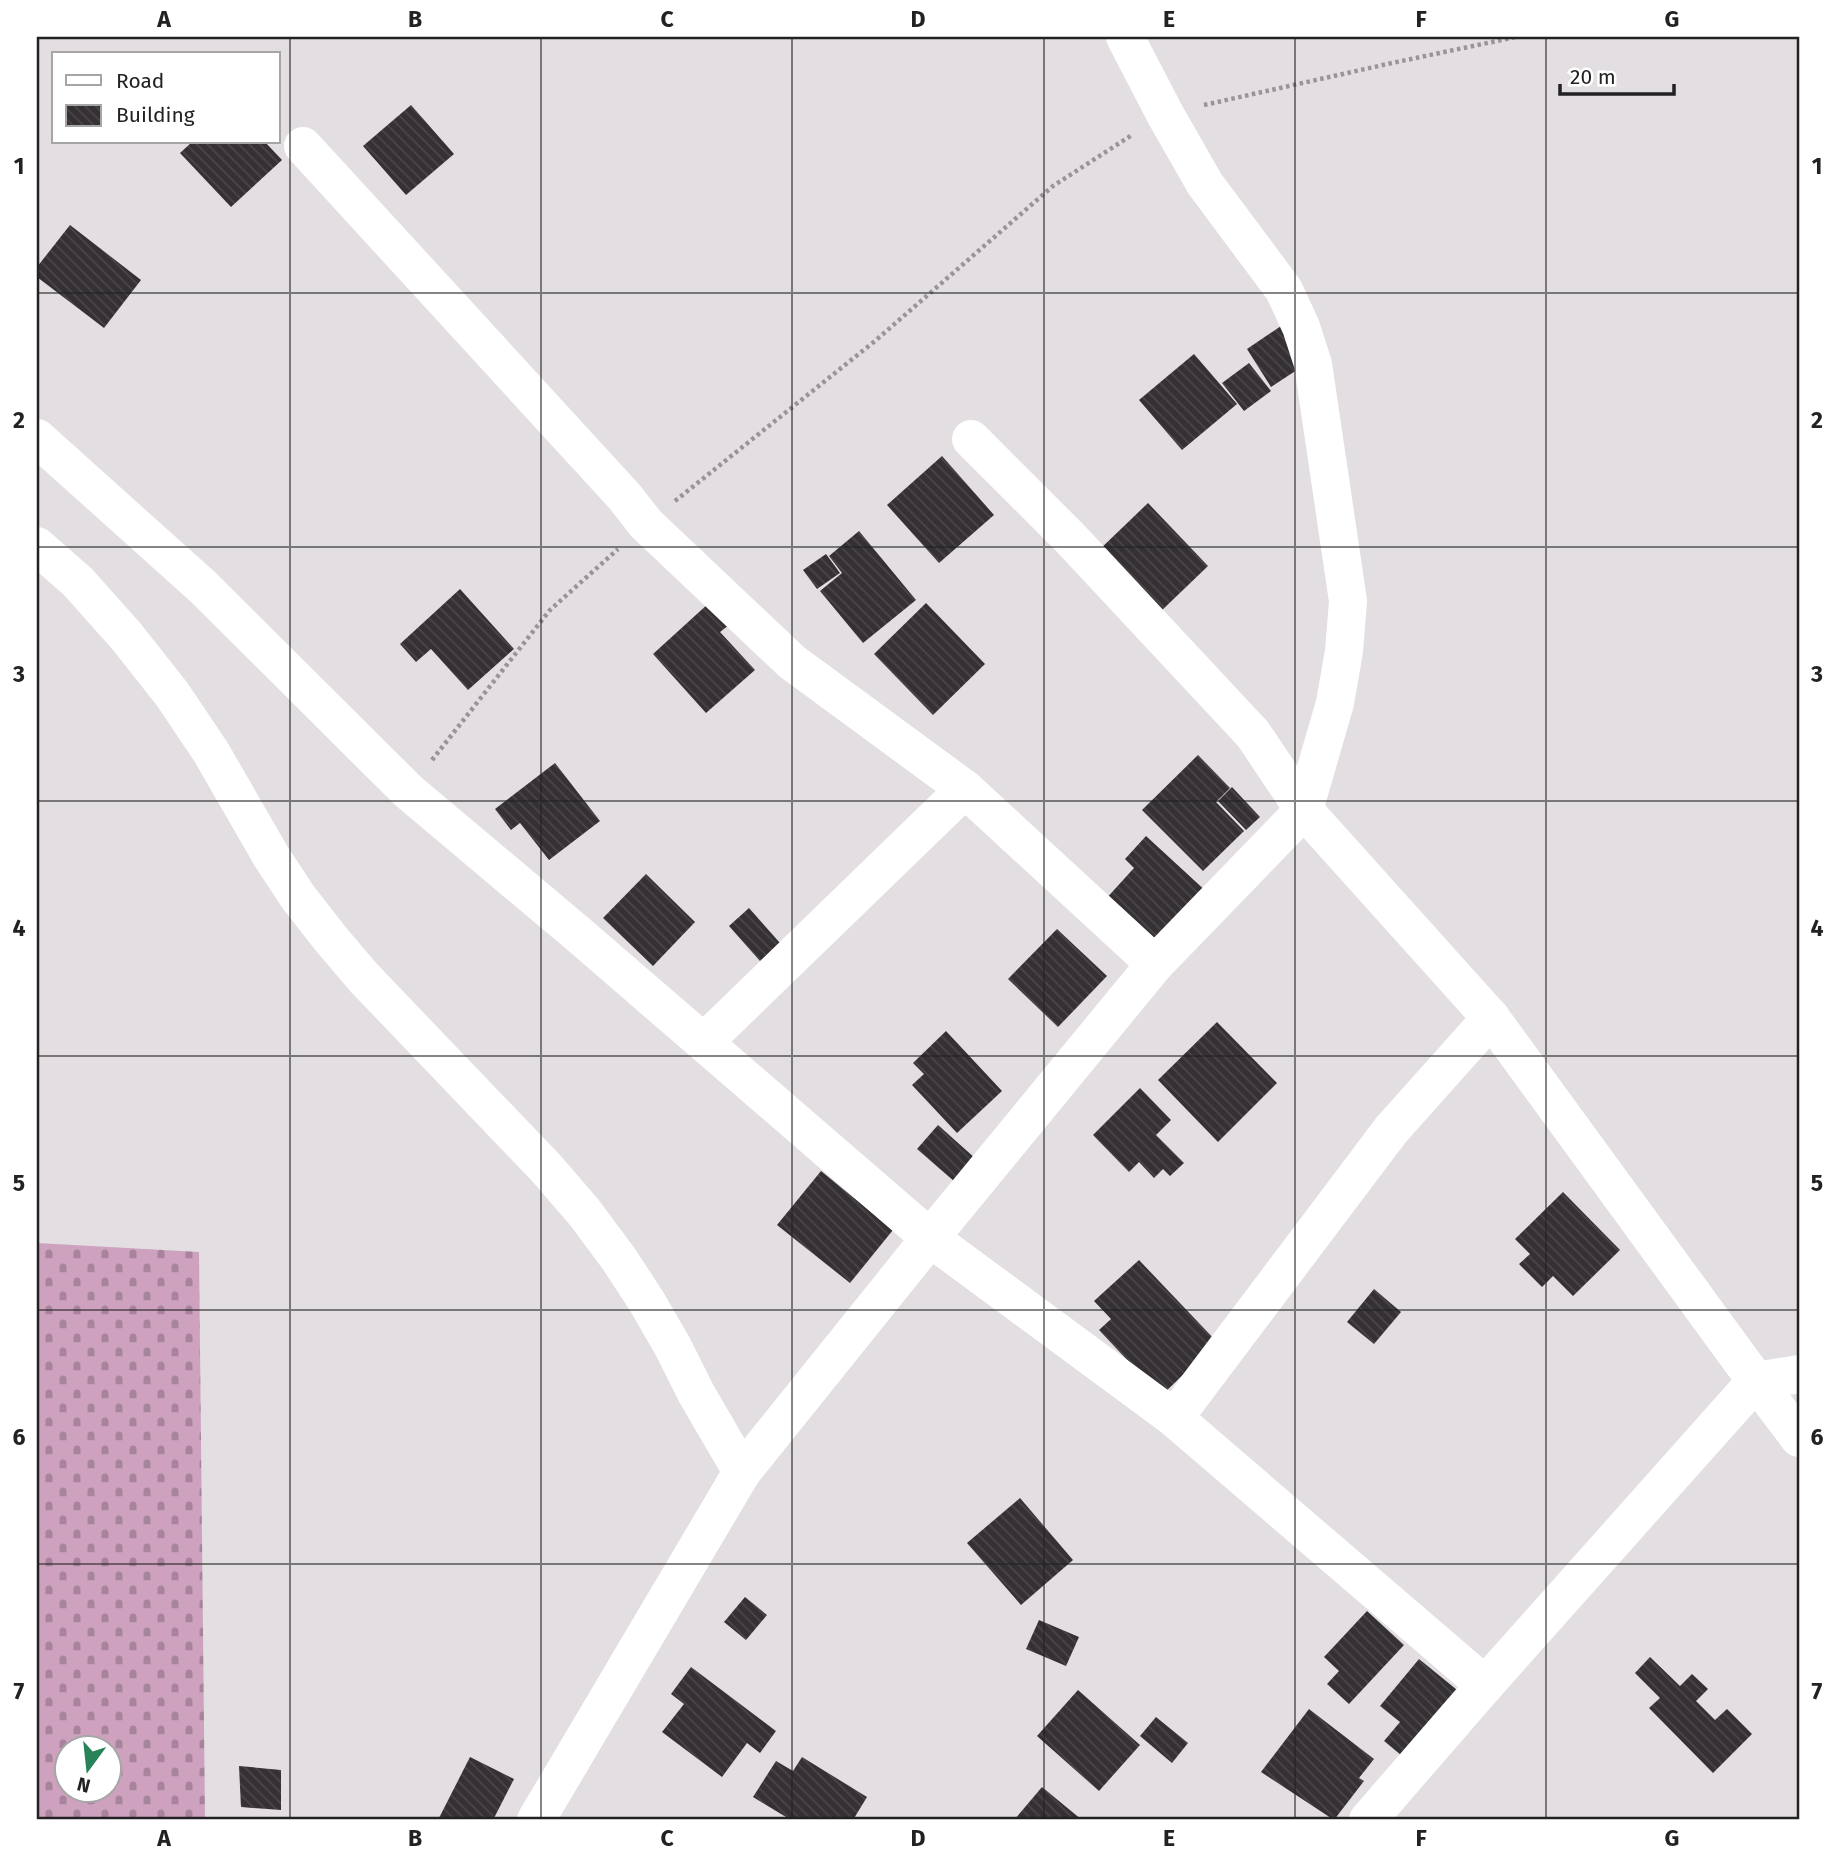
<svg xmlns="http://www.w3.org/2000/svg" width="1836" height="1857" font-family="'Fira Sans',sans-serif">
  <defs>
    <pattern id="cemetery-stones" width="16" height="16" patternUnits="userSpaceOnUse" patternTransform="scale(1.75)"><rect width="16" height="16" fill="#cea2bf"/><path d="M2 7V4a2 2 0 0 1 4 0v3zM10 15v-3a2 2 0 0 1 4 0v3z" fill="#a7849b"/></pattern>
    <pattern id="building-back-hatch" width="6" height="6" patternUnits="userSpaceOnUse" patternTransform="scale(1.75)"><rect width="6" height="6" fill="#343033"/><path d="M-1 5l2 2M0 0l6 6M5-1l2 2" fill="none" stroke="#494548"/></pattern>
  </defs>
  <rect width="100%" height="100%" fill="#e3dee1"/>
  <path fill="url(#cemetery-stones)" fill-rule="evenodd" d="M37 1243 199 1252 205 1820H37ZM66 1748H108V1790H66Z"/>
  <g fill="url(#building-back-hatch)">
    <polygon points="411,105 454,154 406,195 363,146"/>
    <polygon points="192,142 265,142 282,160 231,207 180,153"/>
    <polygon points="70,225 141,280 104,328 37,277 37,267"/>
    <polygon points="1281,326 1306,364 1271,387 1247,349"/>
    <polygon points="1194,354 1237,404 1182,450 1139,400"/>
    <polygon points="1249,363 1271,391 1244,411 1222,383"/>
    <polygon points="942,456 994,515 939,563 887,505"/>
    <polygon points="1148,503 1208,566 1158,614 1097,552"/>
    <polygon points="859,531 916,600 863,643 820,591 842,573 829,556"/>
    <polygon points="826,554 840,573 817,589 803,570"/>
    <polygon points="460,589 514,649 468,690 431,649 416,662 400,644"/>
    <polygon points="709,603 729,625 720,632 755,670 706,713 653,654"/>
    <polygon points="926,603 985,664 933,715 874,654"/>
    <polygon points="1198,755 1230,788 1216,802 1244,831 1203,871 1142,810"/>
    <polygon points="555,763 600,821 549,860 520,823 511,830 495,809"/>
    <polygon points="1232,787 1260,817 1246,830 1218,801"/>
    <polygon points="1146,836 1208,893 1156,949 1104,901 1134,868 1125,859"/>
    <polygon points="646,874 695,922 653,966 603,918"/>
    <polygon points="749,908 780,943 760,961 729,926"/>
    <polygon points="1057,929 1107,976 1058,1027 1008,979"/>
    <polygon points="1217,1022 1277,1083 1218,1142 1158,1080"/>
    <polygon points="946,1031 1002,1091 957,1133 912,1085 924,1074 913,1063"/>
    <polygon points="1140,1088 1171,1120 1156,1135 1184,1163 1170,1176 1163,1169 1154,1178 1139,1162 1129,1172 1093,1135"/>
    <polygon points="938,1125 976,1159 955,1182 917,1149"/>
    <polygon points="821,1171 893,1230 850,1283 777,1225"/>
    <polygon points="1563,1192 1620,1250 1573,1296 1553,1276 1542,1287 1519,1264 1530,1254 1515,1239"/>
    <polygon points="1139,1260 1217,1342 1161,1396 1099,1330 1111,1319 1094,1301"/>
    <polygon points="1374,1289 1401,1312 1374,1344 1347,1322"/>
    <polygon points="1020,1498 1073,1560 1021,1605 967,1543"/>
    <polygon points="745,1597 767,1615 746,1640 724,1622"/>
    <polygon points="1367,1611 1404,1645 1349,1704 1327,1684 1339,1671 1324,1657"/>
    <polygon points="1039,1620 1079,1637 1066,1666 1026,1649"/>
    <polygon points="1650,1657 1680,1686 1692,1674 1708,1689 1696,1701 1715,1720 1727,1709 1752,1734 1713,1773 1649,1708 1660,1698 1635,1673"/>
    <polygon points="1419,1659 1462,1694 1407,1760 1384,1741 1400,1722 1380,1706"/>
    <polygon points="691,1667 776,1731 760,1753 747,1743 722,1777 662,1732 684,1704 671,1694"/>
    <polygon points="1078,1690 1140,1745 1099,1791 1037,1736"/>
    <polygon points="1309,1709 1374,1759 1359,1778 1364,1781 1334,1820 1261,1772"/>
    <polygon points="1156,1717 1188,1743 1172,1763 1140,1736"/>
    <polygon points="470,1757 514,1779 493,1820 438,1820"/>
    <polygon points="802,1757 867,1797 853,1820 791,1820 753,1797 776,1761 793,1771"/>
    <polygon points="239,1766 281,1770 281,1810 241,1807"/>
    <polygon points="1042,1787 1082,1820 1014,1820"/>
  </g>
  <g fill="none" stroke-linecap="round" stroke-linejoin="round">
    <g stroke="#989497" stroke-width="4.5" stroke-dasharray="3.5 3.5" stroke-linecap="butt">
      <polyline points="1204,105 1392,63 1516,37"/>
      <polyline points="675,501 875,341 1053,186 1132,135"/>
      <polyline points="432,760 550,610 618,549"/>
    </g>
    <g stroke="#fff" stroke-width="38">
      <polyline points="303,146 624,496 646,524 792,662 965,789 1155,964"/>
      <polyline points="37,438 203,587 408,791 578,934 930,1238 1174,1418 1485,1685"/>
      <polyline points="971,439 1070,538 1253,734 1304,810 1491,1018 1756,1381 1799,1438"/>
      <polyline points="37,546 78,582 127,637 172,694 211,752 271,856 298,897 330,938 364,978 546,1168 584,1212 619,1259 647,1302 673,1347 696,1393 742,1472"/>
      <polyline points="704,1042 965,789"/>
      <polyline points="1174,1418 1391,1130 1491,1018"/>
      <polyline points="536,1820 742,1472 930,1238 1155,964 1304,810 1335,703 1344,651 1348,601 1313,364 1301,327 1284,290 1205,184 1165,114 1125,37"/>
      <polyline points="1368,1820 1485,1685 1756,1381 1799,1374"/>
    </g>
  </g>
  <path fill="none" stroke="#232123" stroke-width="2" stroke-opacity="0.55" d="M290 37V1820M541 37V1820M792 37V1820M1044 37V1820M1295 37V1820M1546 37V1820M37 293H1799M37 547H1799M37 801H1799M37 1056H1799M37 1310H1799M37 1564H1799"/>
  <rect width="1836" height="1857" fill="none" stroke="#ffffff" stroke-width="77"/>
  <rect x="52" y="52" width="228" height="91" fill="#ffffff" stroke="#a7a6a7" stroke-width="2"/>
  <rect x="66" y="75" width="35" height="10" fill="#ffffff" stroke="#a7a6a7" stroke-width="2"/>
  <text x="116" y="88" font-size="21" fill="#232123">Road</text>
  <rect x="66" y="105" width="35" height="21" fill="url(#building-back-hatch)" stroke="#a7a6a7" stroke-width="2"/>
  <text x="116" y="122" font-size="21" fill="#232123">Building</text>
  <g transform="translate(88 1769) rotate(195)"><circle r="33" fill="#ffffff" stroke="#a7a6a7" stroke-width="2"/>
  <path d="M0-5L12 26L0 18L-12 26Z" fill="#288359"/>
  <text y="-10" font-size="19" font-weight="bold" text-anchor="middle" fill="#232123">N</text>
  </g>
  <path d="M1560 84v10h114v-10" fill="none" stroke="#232123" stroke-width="3.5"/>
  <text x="1570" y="84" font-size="21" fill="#232123" stroke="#ffffff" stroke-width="5" paint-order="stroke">20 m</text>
  <rect x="38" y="38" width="1760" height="1780" fill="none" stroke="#232123" stroke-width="2.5"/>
  <g font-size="23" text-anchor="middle" font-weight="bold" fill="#232123">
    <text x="164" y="27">A</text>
    <text x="415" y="27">B</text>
    <text x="667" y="27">C</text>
    <text x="918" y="27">D</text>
    <text x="1169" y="27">E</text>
    <text x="1421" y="27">F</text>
    <text x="1672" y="27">G</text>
    <text x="19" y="174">1</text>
    <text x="1817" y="174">1</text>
    <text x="19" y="428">2</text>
    <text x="1817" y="428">2</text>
    <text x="19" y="682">3</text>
    <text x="1817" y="682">3</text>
    <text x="19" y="936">4</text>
    <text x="1817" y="936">4</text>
    <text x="19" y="1191">5</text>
    <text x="1817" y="1191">5</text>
    <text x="19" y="1445">6</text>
    <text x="1817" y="1445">6</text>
    <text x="19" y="1699">7</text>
    <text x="1817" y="1699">7</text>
    <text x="164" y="1846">A</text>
    <text x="415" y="1846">B</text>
    <text x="667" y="1846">C</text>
    <text x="918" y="1846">D</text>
    <text x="1169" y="1846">E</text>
    <text x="1421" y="1846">F</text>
    <text x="1672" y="1846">G</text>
  </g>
</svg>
